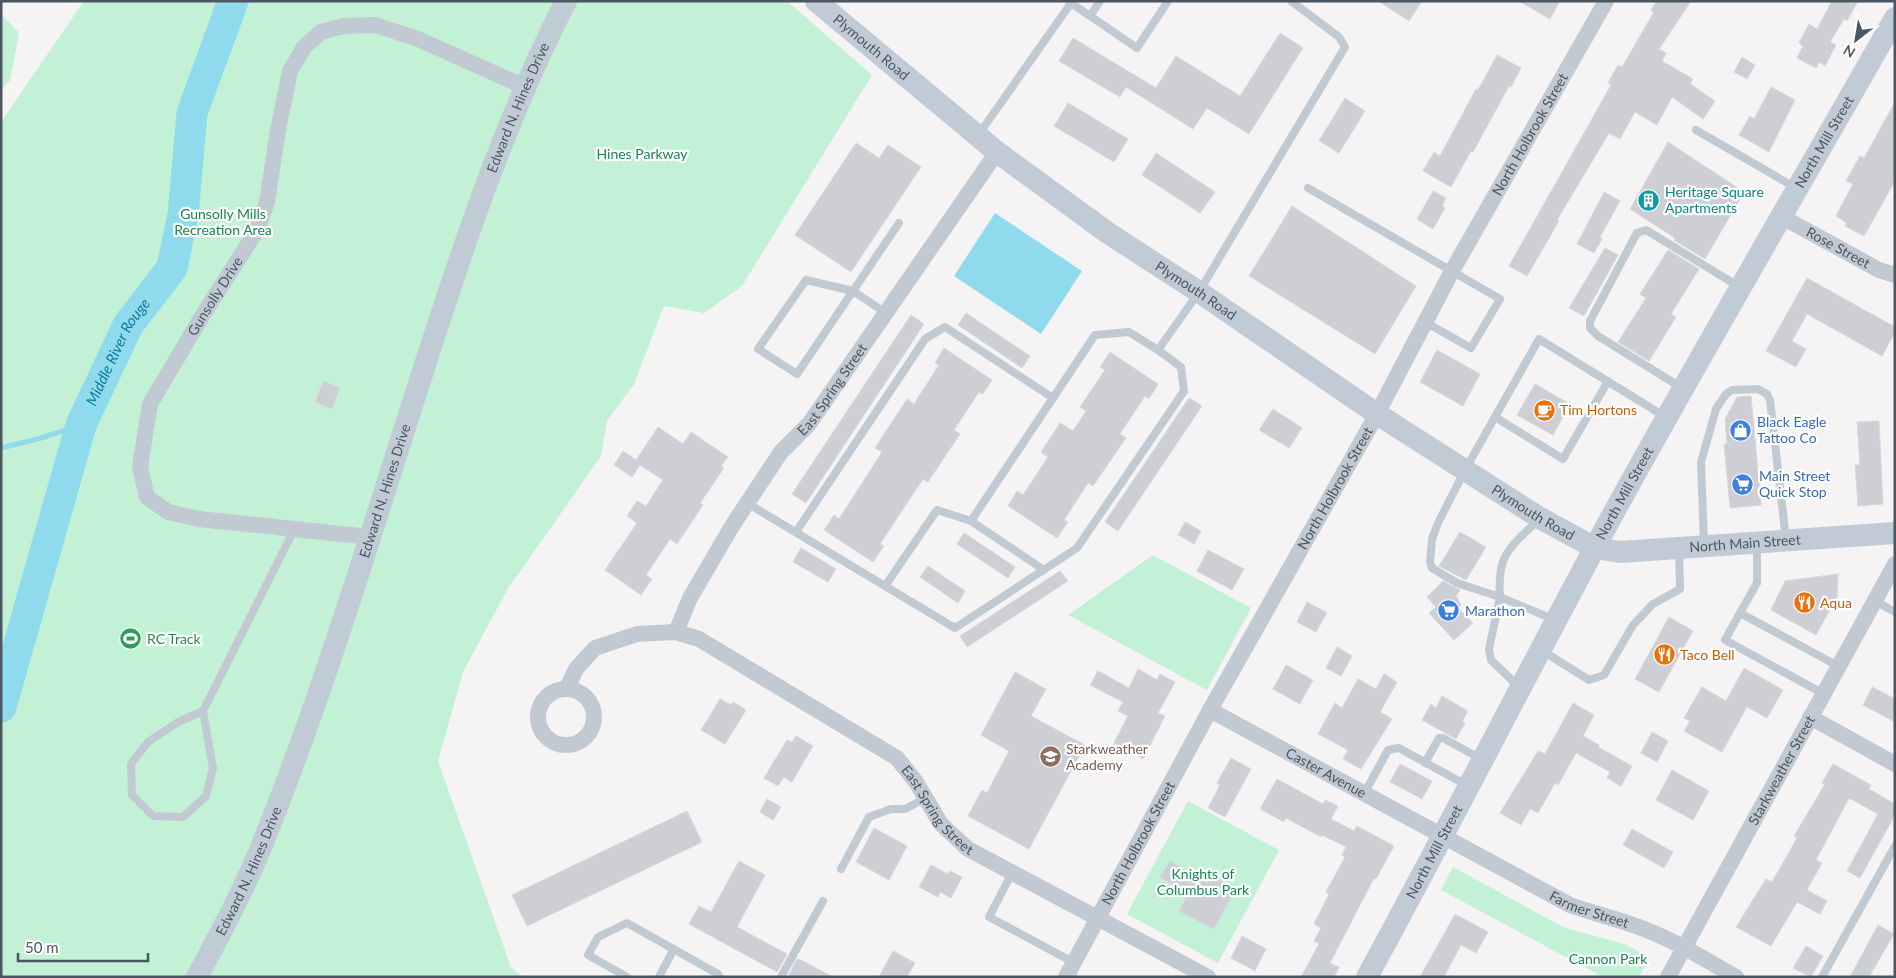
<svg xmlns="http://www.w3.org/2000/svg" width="1896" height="978" font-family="Lato,sans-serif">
  <rect width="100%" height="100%" fill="#f5f3f3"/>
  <g fill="#c3f1d5">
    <polygon points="84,1 787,1 872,75 742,286 704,313 664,306 634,384 607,421 601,456 507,590 463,672 438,761 511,967 522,977 1,977 1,122"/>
    <polygon points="1,14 19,33 10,80 1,90"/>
    <polygon points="1153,555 1251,608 1207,690 1068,615"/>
    <polygon points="1188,801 1279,850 1218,963 1127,914"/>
    <polygon points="1453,867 1563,927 1624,944 1650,957 1639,977 1603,977 1441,890"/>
  </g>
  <polygon fill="#90daee" points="995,213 1082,271 1041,334 954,276"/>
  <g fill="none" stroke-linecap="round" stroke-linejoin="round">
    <polyline stroke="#90daee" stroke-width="5" points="1,448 41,438 81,425"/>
    <path stroke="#90daee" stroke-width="31" id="s1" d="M1 707 81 425 128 325 172 268 183 215 192 113 233 1"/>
  </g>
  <g fill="#cdcfd5" stroke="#d7d9de">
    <polygon points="1378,1 1422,1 1409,21"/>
    <polygon points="1519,1 1560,1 1550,19"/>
    <polygon points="1657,1 1691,1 1659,49 1666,53 1662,61 1693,79 1690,84 1715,101 1703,119 1672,97 1657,125 1635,112 1620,139 1609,133 1557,220 1559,221 1527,276 1509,266 1611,85 1608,83 1618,65 1622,67 1654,12 1651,10"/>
    <polygon points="1832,1 1858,1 1847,21 1844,19 1830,42 1836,45 1825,66 1819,62 1816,68 1797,58 1803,46 1799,43 1809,24 1817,29"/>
    <polygon points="1280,33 1303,48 1249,134 1207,108 1193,129 1126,87 1120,97 1059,61 1073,38 1156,88 1176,56 1240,96"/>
    <polygon points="1497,55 1521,68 1511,87 1509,86 1473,152 1471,151 1451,187 1423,171 1434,152 1440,156 1476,89 1478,90"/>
    <polygon points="1742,57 1755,65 1747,79 1734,72"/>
    <polygon points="1771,87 1795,100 1769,152 1739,135 1750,116 1754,119"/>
    <polygon points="1345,98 1365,111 1339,153 1319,141"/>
    <polygon points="1895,102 1895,181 1864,236 1845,226 1847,223 1836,216 1853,184 1846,181 1860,156 1864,158"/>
    <polygon points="1068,103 1128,139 1114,162 1054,126"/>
    <polygon points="1668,142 1744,192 1705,259 1674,240 1675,238 1630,209"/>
    <polygon points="856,143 879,158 888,145 921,167 851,272 795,235"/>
    <polygon points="1156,153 1215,192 1200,213 1142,175"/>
    <polygon points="1433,191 1446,198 1442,206 1445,208 1433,229 1417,219"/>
    <polygon points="1604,192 1620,201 1600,237 1602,239 1594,253 1577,244"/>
    <polygon points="1292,206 1416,286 1375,354 1249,276"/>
    <polygon points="1605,248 1618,255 1584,316 1569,308"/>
    <polygon points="1668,250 1699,269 1671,314 1676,317 1649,361 1618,342 1646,298 1640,294"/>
    <polygon points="1807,278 1895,327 1895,332 1882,356 1807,314 1792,341 1806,349 1796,367 1766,351"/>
    <polygon points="966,313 1030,356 1022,368 958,325"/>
    <polygon points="911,315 924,324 806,503 792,494"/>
    <polygon points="944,348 992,380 983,394 979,392 954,430 960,434 928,482 923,479 880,544 884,546 873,562 824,530 834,515 839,519 882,452 875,448 907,399 914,404 939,365 935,363"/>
    <polygon points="1437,350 1480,374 1463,406 1420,382"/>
    <polygon points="1110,352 1158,384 1149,399 1145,396 1120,434 1126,438 1093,486 1088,483 1064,520 1068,522 1057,538 1008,506 1017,491 1023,495 1048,457 1041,452 1060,423 1073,431 1086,411 1080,407 1105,370 1100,367"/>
    <polygon points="323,381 340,388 332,409 315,402"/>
    <polygon points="1535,384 1570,404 1553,435 1517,415"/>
    <polygon points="1751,396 1761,505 1730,508 1724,444 1727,444 1725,419 1737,397"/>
    <polygon points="1189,398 1202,406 1118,531 1105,522"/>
    <polygon points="1273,409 1302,428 1289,448 1259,430"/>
    <polygon points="1879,421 1883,504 1858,506 1855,465 1860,465 1857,422"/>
    <polygon points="658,427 683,444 691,432 728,457 721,466 724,468 700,503 703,505 677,544 670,539 646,575 652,579 641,595 605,570 637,523 627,516 637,501 646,506 663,480 640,465 632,477 614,465 623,451 636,460"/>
    <polygon points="1185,522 1201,531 1194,544 1178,535"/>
    <polygon points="1460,532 1486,547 1466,580 1439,566"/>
    <polygon points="964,533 1015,567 1008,578 957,544"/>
    <polygon points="801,548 836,569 828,582 793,562"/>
    <polygon points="1208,550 1244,569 1232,590 1197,571"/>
    <polygon points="928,566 965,591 958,603 920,577"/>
    <polygon points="1060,571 1068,581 967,647 960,636"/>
    <polygon points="1838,574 1837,597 1816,635 1771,610 1785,581"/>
    <polygon points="1443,581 1460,590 1456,596 1461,605 1458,608 1473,623 1454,640 1429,613 1436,607 1427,597"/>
    <polygon points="1307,602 1327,613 1316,632 1297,622"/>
    <polygon points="1669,617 1693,631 1659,692 1635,679"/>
    <polygon points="1337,647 1352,656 1341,676 1326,668"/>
    <polygon points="1286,665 1313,680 1300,704 1273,689"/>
    <polygon points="1744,668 1783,690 1767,718 1747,707 1722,752 1684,731 1690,721 1684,718 1702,687 1726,701"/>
    <polygon points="1138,669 1157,680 1160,674 1175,682 1158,713 1165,716 1143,759 1114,743 1128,716 1118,711 1123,702 1090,685 1098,671 1129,688"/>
    <polygon points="1015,672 1046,689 1031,716 1085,745 1029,849 968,816 982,790 987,793 1009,751 981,735"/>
    <polygon points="1384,674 1397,682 1380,712 1392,719 1361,769 1343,759 1348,750 1318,734 1335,703 1342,708 1358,679 1376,689"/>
    <polygon points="1872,687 1895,699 1895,722 1863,705"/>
    <polygon points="1442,696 1468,711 1462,722 1465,723 1456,739 1422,720 1431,704 1436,708"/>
    <polygon points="720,699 731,705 733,702 746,710 725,744 701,730"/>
    <polygon points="1573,703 1594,715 1583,736 1599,745 1598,747 1632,766 1621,786 1607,778 1610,772 1576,753 1558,785 1555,783 1538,813 1530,809 1521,825 1500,813 1538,751 1545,754"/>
    <polygon points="1652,732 1668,741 1657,762 1641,753"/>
    <polygon points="796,736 813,746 792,782 784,777 778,786 764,778 787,740 792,742"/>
    <polygon points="1231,758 1251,769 1225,817 1208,808 1220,785 1217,783"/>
    <polygon points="1400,764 1432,781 1422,799 1390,782"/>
    <polygon points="1833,764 1871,785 1869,789 1895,804 1895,815 1860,878 1847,871 1878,814 1849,798 1816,860 1822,863 1807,890 1827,901 1820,914 1797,902 1771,946 1736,927 1766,879 1772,882 1797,838 1794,836 1825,784 1822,783"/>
    <polygon points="1672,770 1709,791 1693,820 1656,800"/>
    <polygon points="1277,779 1323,804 1325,800 1338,806 1331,819 1354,831 1357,826 1394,846 1376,879 1374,878 1330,963 1339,967 1334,977 1301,977 1319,944 1314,941 1321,928 1314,924 1329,894 1326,892 1345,857 1342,855 1346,847 1322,835 1321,837 1286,818 1284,822 1260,809"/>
    <polygon points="767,799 781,807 773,820 760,812"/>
    <polygon points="687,811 702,842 527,926 512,895"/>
    <polygon points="874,828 907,846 889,880 856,862"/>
    <polygon points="1632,829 1673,852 1664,868 1623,845"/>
    <polygon points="739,861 765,875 737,927 787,954 777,972 689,924 699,906 711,912"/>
    <polygon points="1170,861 1207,883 1211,875 1236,889 1214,929 1179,911 1188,894 1160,877"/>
    <polygon points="931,865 948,874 950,871 962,877 951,898 940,892 938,897 919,887"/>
    <polygon points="1455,914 1488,932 1476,953 1461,945 1444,977 1420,977"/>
    <polygon points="1878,925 1894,934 1869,977 1850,977"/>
    <polygon points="1242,936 1266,949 1255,971 1231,958"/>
    <polygon points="1806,946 1823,956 1811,977 1793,968"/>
    <polygon points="893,951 915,963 907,977 879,977"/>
    <polygon points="797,959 803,961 833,977 788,977"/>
  </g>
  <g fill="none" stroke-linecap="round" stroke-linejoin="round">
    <g stroke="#c1cad2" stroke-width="8">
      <polyline points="1090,16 1100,1"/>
      <polyline points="1696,130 1796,188"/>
      <polyline points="979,134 1071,3 1137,48 1168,1"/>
      <polyline points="1308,188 1500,299 1471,348 1425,322"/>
      <polyline points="886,313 853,291 797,374 758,349 806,280 853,291 899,223"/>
      <polyline points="1158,350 1181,367 1184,391 1077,548 955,628 885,586 937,510 971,521 1095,335 1129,332 1158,350 1199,292 1345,47 1339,37 1291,1"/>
      <polyline points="1682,388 1598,336 1590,328 1590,321 1637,233 1646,230 1738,286"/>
      <polyline points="1495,417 1563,459 1608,381"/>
      <polyline points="747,503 885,586"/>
      <path d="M1538 520C1509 549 1497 554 1500 597L1457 583 1432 568 1430 562 1432 539 1438 523 1465 470 1539 339 1664 416"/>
      <polyline points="971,521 1044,570"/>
      <polyline points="796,532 925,339 945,327 1053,398"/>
      <polyline points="1704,544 1701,462 1716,409 1726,394 1732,390 1758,389 1767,394 1770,400 1786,540"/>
      <polyline points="1757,544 1757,583 1740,613 1838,666"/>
      <polyline points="1875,601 1895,612"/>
      <polyline points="1740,613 1725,640 1824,694"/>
      <polyline points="1541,650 1589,680 1604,675 1633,625 1653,604 1680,589 1679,551"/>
      <polyline points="1519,687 1491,660 1489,649 1500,597 1553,619"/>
      <polyline points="203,711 213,768 206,796 183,817 153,816 132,795 131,764 148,742 178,722 203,711 294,530"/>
      <polyline points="1425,763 1439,738 1443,738 1481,759"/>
      <polyline points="1364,794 1388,750 1399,748 1468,786"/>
      <polyline points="841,869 869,817 891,809 905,809 926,798"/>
      <polyline points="1012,873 989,917 1073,962"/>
      <polyline points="627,977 588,955 598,937 627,923 718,974 719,977"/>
      <polyline points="659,977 674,949"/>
      <polyline points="781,977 823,901"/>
      <polyline points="1822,977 1895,846"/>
    </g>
    <g stroke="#c1cad2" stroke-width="16">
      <path id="s2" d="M1782 217 1879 270 1895 275"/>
      <path id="s3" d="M370 537 199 519 168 512 147 497 140 467 150 404 201 318 257 230 267 202 278 130 290 71 304 47 321 32 343 26 375 25 418 39 525 87"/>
      <path id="s4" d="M676 632 690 598 732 526 781 452 809 424 997 152"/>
      <path id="s5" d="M567 688 576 669 595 648 637 634 676 632 699 639 897 758 916 782 941 824 968 849 1208 977"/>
      <circle cx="566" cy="717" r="28"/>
      <path id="s6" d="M1210 710 1570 905C1592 913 1614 918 1636 926 1671 938 1704 959 1736 977"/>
      <polyline points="1810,717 1895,764"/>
      <path id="s7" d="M1066 977 1210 710 1377 414 1452 271 1606 1"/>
      <path id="s8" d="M1668 977 1895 564"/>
    </g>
    <g stroke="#c1cbd6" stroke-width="22">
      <path id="s9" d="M816 1 997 152 1108 233 1199 292 1377 414 1540 518 1595 548 1620 552 1895 533"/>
      <path id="s10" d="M197 977C221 932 245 888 264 840 326 686 373 526 424 368 464 243 506 118 566 1"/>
      <path id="s11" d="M1367 977C1449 827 1526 675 1607 525 1700 355 1799 187 1895 18"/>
    </g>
  </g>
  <defs>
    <symbol id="building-disc" viewBox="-11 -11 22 22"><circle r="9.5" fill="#0f9aa8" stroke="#fff"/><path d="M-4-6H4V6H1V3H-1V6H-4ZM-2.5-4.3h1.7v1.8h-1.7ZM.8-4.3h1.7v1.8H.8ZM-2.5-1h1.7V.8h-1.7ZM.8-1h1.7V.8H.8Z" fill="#fff"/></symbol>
    <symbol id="cafe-disc" viewBox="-11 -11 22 22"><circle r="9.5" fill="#e8710a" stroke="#fff"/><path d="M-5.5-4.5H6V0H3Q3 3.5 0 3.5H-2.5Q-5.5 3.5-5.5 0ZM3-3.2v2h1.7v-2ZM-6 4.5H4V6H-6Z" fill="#fff"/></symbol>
    <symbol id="shop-disc" viewBox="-11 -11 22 22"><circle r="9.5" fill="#3f7fe0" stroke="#fff"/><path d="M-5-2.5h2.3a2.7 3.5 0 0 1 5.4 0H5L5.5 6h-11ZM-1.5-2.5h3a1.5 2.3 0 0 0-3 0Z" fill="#fff"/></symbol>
    <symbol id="supermarket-disc" viewBox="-11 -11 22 22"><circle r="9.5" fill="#3f7fe0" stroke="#fff"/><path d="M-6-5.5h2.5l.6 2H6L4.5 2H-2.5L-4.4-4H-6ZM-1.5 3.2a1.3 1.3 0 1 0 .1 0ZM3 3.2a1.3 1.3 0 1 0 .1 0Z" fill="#fff"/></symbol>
    <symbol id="restaurant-disc" viewBox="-11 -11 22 22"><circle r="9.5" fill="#e8710a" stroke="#fff"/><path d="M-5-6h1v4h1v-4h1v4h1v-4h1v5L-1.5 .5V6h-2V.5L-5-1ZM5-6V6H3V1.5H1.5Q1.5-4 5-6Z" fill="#fff"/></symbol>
    <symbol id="stadium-disc" viewBox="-11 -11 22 22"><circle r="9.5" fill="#2e9e5b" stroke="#fff"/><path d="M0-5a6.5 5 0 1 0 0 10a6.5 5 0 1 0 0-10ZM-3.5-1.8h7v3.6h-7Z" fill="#fff"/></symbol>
    <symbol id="school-disc" viewBox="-11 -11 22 22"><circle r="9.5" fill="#8d6e63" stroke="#fff"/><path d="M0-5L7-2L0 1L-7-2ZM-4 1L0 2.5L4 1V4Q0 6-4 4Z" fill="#fff"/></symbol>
  </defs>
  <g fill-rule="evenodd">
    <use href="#building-disc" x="1636" y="188" width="25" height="25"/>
    <use href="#cafe-disc" x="1532" y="398" width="25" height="25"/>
    <use href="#shop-disc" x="1728" y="418" width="25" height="25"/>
    <use href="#supermarket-disc" x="1730" y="472" width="25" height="25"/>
    <use href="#restaurant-disc" x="1792" y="590" width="25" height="25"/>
    <use href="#supermarket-disc" x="1436" y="598" width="25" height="25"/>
    <use href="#stadium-disc" x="118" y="626" width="25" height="25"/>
    <use href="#restaurant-disc" x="1652" y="642" width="25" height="25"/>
    <use href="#school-disc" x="1038" y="744" width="25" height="25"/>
  </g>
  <g text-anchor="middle" stroke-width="4.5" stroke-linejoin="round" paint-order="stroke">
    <g font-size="14" fill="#4a5661" stroke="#fff">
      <text dy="5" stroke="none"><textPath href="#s9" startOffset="72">Plymouth Road</textPath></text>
      <text dy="5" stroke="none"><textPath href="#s10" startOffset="928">Edward N. Hines Drive</textPath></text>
      <text dy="5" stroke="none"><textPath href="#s7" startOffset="962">North Holbrook Street</textPath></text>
      <text dy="5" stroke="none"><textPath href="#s11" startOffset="952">North Mill Street</textPath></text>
      <text dy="5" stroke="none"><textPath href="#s2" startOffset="64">Rose Street</textPath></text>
      <text dy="5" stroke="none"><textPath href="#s9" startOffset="478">Plymouth Road</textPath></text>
      <text dy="5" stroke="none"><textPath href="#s3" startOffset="450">Gunsolly Drive</textPath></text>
      <text dy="5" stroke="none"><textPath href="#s4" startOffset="290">East Spring Street</textPath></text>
      <text dy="5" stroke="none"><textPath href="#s7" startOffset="558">North Holbrook Street</textPath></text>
      <text dy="5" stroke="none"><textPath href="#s10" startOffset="522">Edward N. Hines Drive</textPath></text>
      <text dy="5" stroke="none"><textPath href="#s11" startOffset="548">North Mill Street</textPath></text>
      <text dy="5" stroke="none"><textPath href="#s9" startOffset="882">Plymouth Road</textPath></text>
      <text dy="5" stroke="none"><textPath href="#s9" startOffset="1104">North Main Street</textPath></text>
      <text dy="5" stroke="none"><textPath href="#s8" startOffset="236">Starkweather Street</textPath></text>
      <text dy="5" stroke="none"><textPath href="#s6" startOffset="132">Caster Avenue</textPath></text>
      <text dy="5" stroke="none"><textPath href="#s5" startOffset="454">East Spring Street</textPath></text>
      <text dy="5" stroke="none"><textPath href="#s7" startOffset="152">North Holbrook Street</textPath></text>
      <text dy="5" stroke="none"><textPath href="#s11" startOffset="142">North Mill Street</textPath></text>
      <text dy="5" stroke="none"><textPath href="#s10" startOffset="118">Edward N. Hines Drive</textPath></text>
      <text dy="5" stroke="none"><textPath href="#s6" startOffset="429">Farmer Street</textPath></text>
    </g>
    <g font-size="14" fill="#17864f" stroke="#fff">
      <text x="642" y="159">Hines Parkway</text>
      <text x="223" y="219">Gunsolly Mills<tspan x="223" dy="16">Recreation Area</tspan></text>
      <text x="1203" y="879">Knights of<tspan x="1203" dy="16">Columbus Park</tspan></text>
      <text x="1608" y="964">Cannon Park</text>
    </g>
    <g font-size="14" fill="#0d838f" stroke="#fff" text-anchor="start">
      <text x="1665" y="197">Heritage Square<tspan x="1665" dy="16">Apartments</tspan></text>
    </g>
    <g font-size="14" fill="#c56008" stroke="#fff" text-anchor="start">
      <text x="1560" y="415">Tim Hortons</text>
      <text x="1820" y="608">Aqua</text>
      <text x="1680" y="660">Taco Bell</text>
    </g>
    <g font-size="14" fill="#366cbe" stroke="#fff" text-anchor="start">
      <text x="1757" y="427">Black Eagle<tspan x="1757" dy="16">Tattoo Co</tspan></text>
      <text x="1759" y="481">Main Street<tspan x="1759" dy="16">Quick Stop</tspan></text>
      <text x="1465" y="616">Marathon</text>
    </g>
    <g font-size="14" fill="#27864d" stroke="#fff" text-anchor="start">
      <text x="147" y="644">RC Track</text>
    </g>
    <g font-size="14" fill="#785e54" stroke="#fff" text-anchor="start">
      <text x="1066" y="754">Starkweather<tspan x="1066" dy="16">Academy</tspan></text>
    </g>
    <g font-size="15" font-style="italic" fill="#0c7c9b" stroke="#fff">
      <text dy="5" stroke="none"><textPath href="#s1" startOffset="375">Middle River Rouge</textPath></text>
    </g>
  </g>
  <rect width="1896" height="978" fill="none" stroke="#4a5661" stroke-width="5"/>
  <g transform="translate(1856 40) rotate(211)" stroke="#ffffff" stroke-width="4" paint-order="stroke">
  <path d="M0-4L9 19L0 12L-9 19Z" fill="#4a5661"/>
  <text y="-8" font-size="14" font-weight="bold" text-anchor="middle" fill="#4a5661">N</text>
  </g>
  <path d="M18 953v8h130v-8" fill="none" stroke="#4a5661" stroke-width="2.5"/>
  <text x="25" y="953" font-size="15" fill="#4a5661" stroke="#ffffff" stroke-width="4" paint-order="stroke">50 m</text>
</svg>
